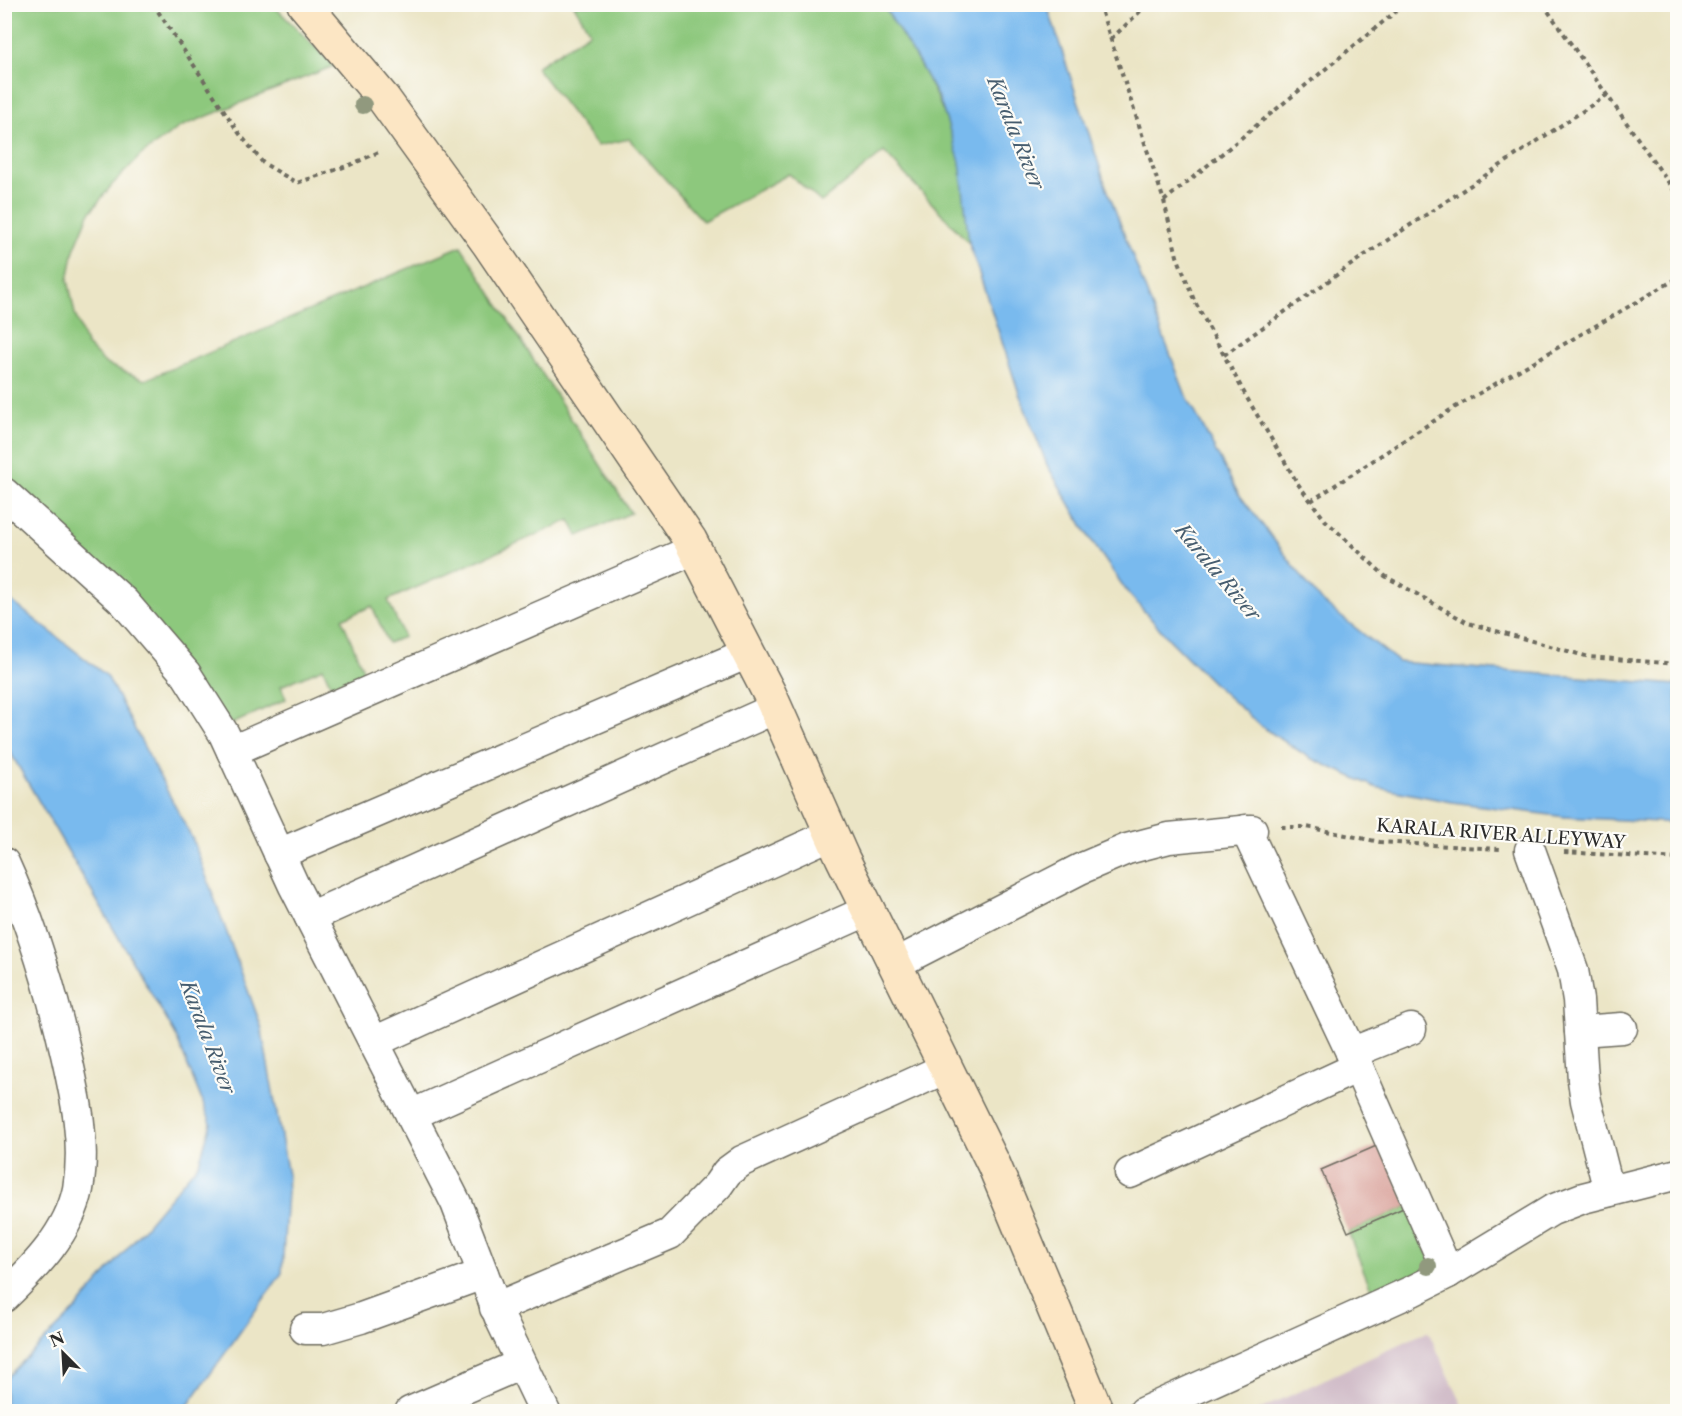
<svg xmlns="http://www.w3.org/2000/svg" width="1682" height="1416" font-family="'Libre Caslon Text',serif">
  <rect width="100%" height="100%" fill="#fdfcf7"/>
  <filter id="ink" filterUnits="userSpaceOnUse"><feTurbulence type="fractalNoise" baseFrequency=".0167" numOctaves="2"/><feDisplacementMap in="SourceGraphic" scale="12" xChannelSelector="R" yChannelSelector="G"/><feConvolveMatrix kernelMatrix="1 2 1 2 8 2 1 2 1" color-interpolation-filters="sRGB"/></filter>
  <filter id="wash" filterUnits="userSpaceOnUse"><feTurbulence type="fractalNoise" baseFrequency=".008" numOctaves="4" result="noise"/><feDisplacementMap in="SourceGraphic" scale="24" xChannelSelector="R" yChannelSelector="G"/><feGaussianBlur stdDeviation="1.35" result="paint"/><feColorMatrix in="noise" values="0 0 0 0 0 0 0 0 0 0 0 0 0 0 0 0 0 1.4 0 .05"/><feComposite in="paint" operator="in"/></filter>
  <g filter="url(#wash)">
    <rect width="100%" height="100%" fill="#ebe5c6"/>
    <polygon fill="#d1bdc9" points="1428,1331 1464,1408 1456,1411 1257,1411"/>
    <g fill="#8dc87d" stroke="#5c7a54" stroke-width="1.5">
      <polygon points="5,5 273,5 334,66 180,127 141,155 111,186 89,214 74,250 68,280 75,314 86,344 106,364 145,380 461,246 631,513 578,536 570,520 388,600 404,637 388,643 372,606 342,619 364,672 331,686 323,668 281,686 286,699 232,724 5,482"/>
      <path d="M574 5H883C915 56 944 100 960 160 966 186 966 216 969 243L884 152 821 202 789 174 703 221 629 139 597 146 536 67 590 32Z"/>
      <polygon points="1408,1206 1433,1265 1375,1299 1348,1232"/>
    </g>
    <g fill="#79baee" stroke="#52728c" stroke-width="1.5">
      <polygon points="883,5 1047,5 1106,186 1185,393 1238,493 1320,600 1399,662 1677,685 1677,823 1565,817 1452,802 1375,787 1310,758 1262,727 1216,686 1168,638 1128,593 1089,537 1047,465 1020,396 969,243 960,162 940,101 916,58"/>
      <polygon points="5,596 107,676 193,840 261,1026 288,1175 282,1273 184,1411 5,1411 5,1379 76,1309 199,1163 211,1123 175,1034 10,752 5,746"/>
    </g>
    <g id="blocks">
      <polygon fill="#d89f98" points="1381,1144 1408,1206 1348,1232 1321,1170"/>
    </g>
  </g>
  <g filter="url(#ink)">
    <use href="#blocks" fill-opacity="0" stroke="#6e6c61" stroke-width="1.5"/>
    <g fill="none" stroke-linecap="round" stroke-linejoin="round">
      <defs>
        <g id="street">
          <polyline points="4,493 124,602 186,674 224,734 294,886 456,1203 500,1318 545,1412"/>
          <polyline points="232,751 695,549"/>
          <polyline points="1246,830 1358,1067 1448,1273"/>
          <polyline points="1530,850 1573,970 1578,1000 1583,1080 1586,1101 1609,1191"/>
          <polyline points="279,854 748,653"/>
          <path d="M4 863C32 924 51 988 66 1054 76 1098 86 1143 78 1189 69 1233 35 1267 4 1297"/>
          <polyline points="310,917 776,708"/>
          <polyline points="895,964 1080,869 1127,849 1169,838 1252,830"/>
          <polyline points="1580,1031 1622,1028"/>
          <polyline points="374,1042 832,834"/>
          <polyline points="1351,1053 1411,1029"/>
          <polyline points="411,1115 869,910"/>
          <polyline points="1130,1173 1358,1067"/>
          <polyline points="495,1308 670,1234 718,1185 727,1172 742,1161 946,1068"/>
          <polyline points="305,1329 323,1329 361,1318 483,1274"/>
          <polyline points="410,1412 521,1364"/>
          <polyline points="1144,1412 1412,1291 1448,1273 1552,1210 1583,1198 1678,1174"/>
        </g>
        <polyline id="secondary" points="304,4 383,98 488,243 690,540 769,693 842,857 994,1165 1097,1412"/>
      </defs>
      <use href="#street" stroke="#6e6c61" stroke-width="33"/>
      <use href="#secondary" stroke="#6e6c61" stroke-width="36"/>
      <g stroke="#6e6c61" stroke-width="4" stroke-dasharray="4.5 4.5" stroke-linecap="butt">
        <polyline points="153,4 239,133 263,163 297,183 350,165 381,151"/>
        <polyline points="1099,4 1164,201 1177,256 1194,300 1247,398 1298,484 1325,520 1385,576 1468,623 1589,657 1678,664"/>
        <polyline points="1543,4 1678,196"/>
        <polyline points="1111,39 1148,4"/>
        <polyline points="1164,201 1405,4"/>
        <polyline points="1224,355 1362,257 1607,95"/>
        <polyline points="1311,501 1452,409 1678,278"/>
        <polyline points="1281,827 1307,827 1380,842 1500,849"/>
        <polyline points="1564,852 1678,859"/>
      </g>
      <use href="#street" stroke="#fff" stroke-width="30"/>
      <use href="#secondary" stroke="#fce6c4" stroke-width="33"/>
    </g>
    <g fill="#91997e">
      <circle cx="363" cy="105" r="9"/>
      <circle cx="1428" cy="1266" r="9"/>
    </g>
  </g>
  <g text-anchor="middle" stroke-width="4.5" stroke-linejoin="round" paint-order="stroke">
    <g font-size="18" fill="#2b2b2b" stroke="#fdfcf7">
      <text transform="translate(1501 834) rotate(4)" y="6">KARALA RIVER ALLEYWAY</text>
    </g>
    <g font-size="20" font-style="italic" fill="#465d6f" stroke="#fdfcf7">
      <text transform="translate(1016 133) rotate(68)" y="7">Karala River</text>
      <text transform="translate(1218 572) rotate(50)" y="7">Karala River</text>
      <text transform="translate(208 1037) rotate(69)" y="7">Karala River</text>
    </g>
  </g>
  <rect width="1682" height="1416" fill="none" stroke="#fdfcf7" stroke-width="24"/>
  <g transform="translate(63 1353) rotate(336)" stroke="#fdfcf7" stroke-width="4.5" paint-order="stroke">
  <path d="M0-4.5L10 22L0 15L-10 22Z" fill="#2b2b2b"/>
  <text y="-9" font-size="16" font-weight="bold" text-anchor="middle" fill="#2b2b2b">N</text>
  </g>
</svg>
